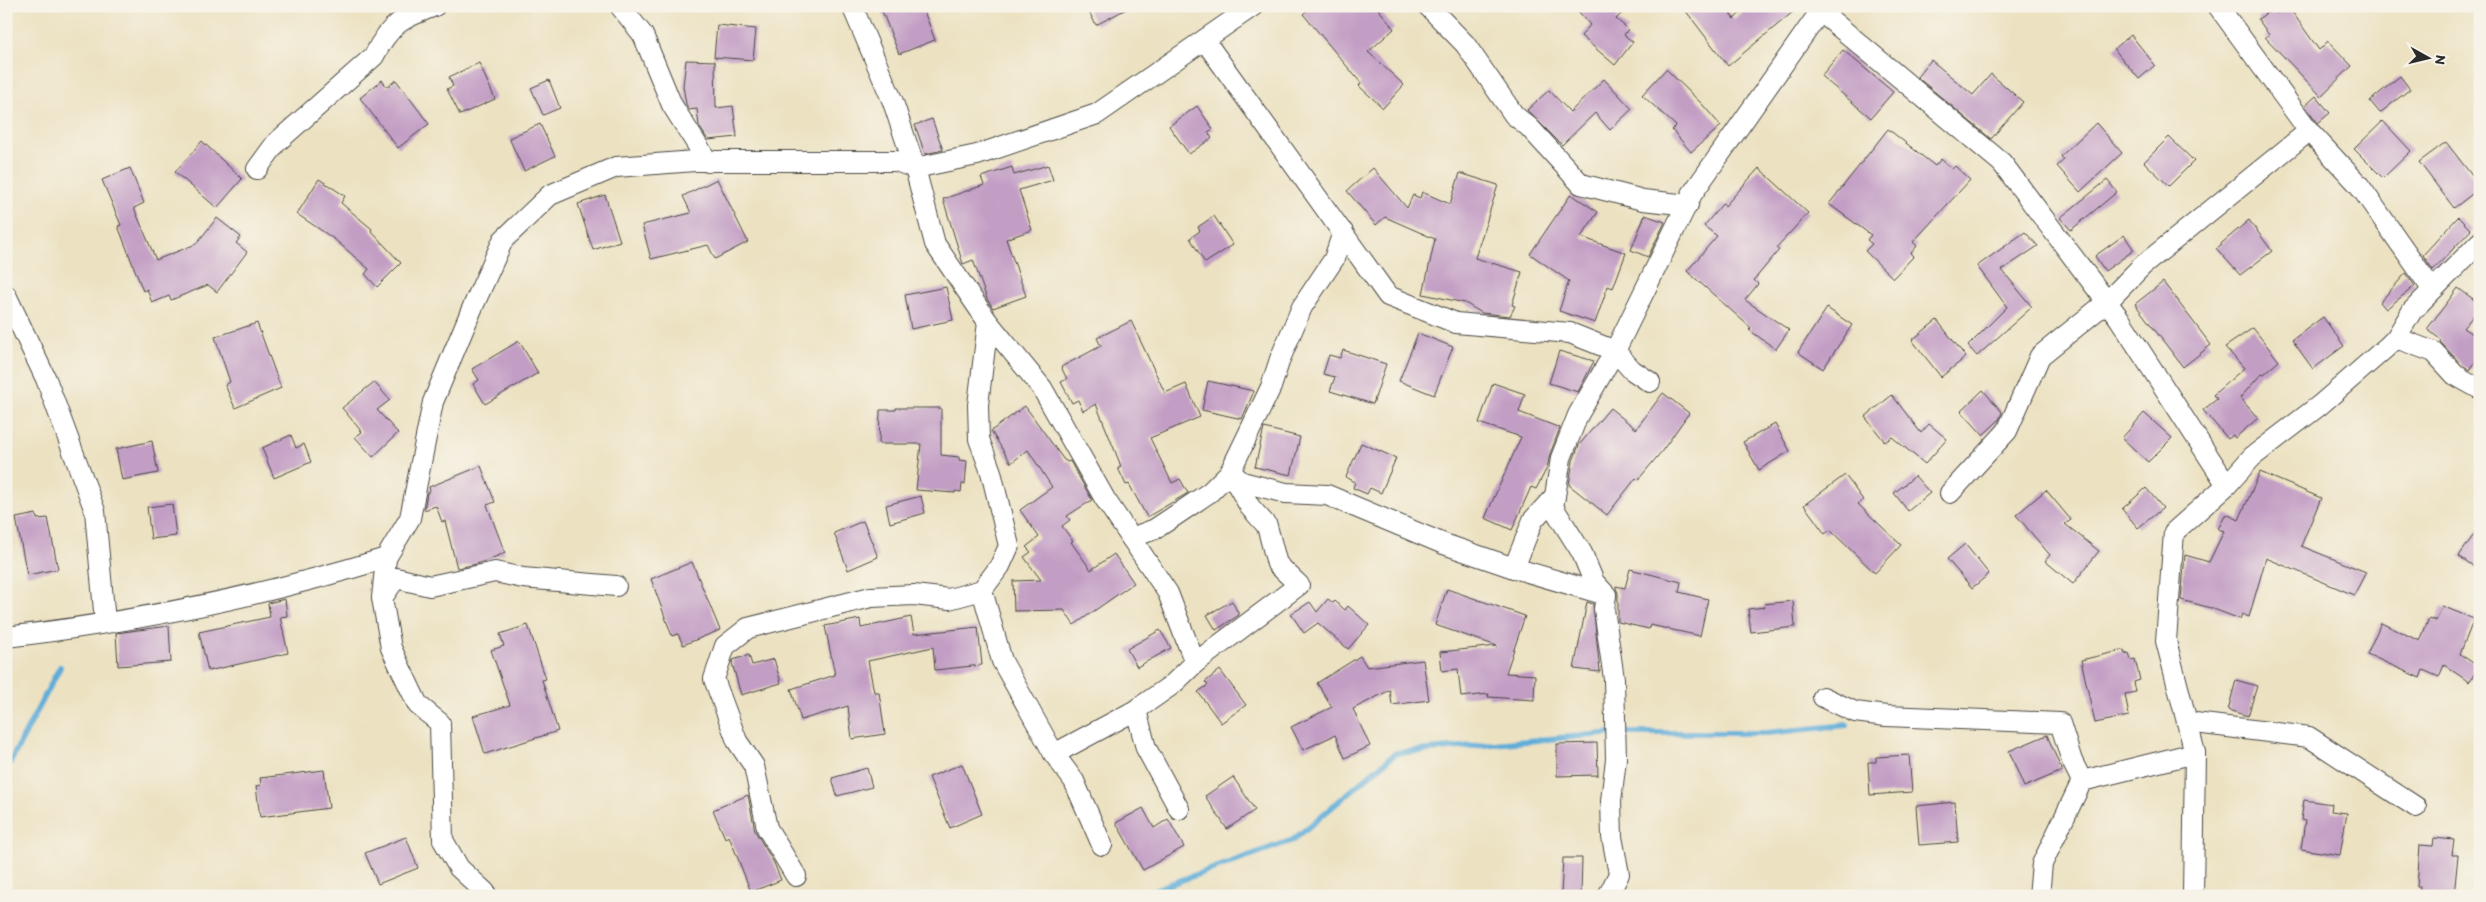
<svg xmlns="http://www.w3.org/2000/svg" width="2486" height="902" font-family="Itim,sans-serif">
  <rect width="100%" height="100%" fill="#f7f3e8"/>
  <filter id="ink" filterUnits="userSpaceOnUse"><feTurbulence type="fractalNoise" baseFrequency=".02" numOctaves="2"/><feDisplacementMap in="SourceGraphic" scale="10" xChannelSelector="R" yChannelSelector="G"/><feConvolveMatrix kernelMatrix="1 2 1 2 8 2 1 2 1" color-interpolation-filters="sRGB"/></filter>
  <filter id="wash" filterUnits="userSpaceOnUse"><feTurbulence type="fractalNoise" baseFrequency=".0096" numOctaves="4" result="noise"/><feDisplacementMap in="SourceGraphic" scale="20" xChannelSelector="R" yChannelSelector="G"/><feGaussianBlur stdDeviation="1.12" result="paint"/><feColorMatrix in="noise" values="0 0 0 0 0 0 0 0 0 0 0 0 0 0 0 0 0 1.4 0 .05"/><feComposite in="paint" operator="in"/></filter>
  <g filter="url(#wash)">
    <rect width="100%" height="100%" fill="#ece2c2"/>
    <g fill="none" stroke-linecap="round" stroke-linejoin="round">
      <g stroke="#5fadd8" stroke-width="6">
        <polyline points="6,6 7,6"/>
        <polyline points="6,770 60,667"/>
        <polyline points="1137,896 1293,840 1396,753 1615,733 1767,733 1847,725"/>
      </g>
    </g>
    <g id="blocks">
      <g fill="#c29ec5">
        <polygon points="880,6 922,6 935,40 899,54"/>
        <polygon points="1086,6 1132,6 1096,25"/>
        <polygon points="1312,6 1376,6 1394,29 1368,52 1404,85 1383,108 1359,86 1361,83 1303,14"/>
        <polygon points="1574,6 1629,6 1616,19 1628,29 1624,35 1633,42 1615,65 1581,36 1590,25"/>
        <polygon points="1682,6 1725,6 1734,19 1748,6 1800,6 1728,66"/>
        <polygon points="2288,6 2319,50 2328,41 2352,66 2321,96 2265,37 2269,35 2258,19 2274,8 2277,13"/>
        <polygon points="717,25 756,29 753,60 714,57"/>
        <polygon points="2131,35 2155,65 2139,79 2114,49"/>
        <polygon points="1843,50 1893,92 1871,118 1821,76"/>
        <polygon points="686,60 715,61 716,108 733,106 737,137 708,140 699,126 697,109 689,110 686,104 683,86"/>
        <polygon points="1931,60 1973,95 1991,74 2023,102 1991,139 1917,77"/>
        <polygon points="479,63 495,99 460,115 447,89 453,86 449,77"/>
        <polygon points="1666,69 1702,104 1721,126 1691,152 1672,130 1676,126 1642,95"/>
        <polygon points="2400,76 2410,89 2380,113 2370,101"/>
        <polygon points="1604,79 1632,109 1610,130 1595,113 1562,145 1527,110 1549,90 1570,112"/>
        <polygon points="382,80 387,87 396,80 429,124 398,148 360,98"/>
        <polygon points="549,80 560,108 543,115 531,88"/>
        <polygon points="2316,96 2330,113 2318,123 2305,106"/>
        <polygon points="1197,106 1213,129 1208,132 1212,138 1189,154 1169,126"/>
        <polygon points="932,119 943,150 925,154 915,125"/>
        <polygon points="2383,121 2411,151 2383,178 2354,149"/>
        <polygon points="2096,123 2122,153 2080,192 2057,166 2064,160 2061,156"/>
        <polygon points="540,124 555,156 524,171 509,138"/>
        <polygon points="1888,129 1935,166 1941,159 1952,169 1955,166 1970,180 1913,242 1917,246 1911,253 1914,256 1893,278 1865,251 1872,244 1867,240 1871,235 1829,204"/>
        <polygon points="2169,137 2194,161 2169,186 2144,162"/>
        <polygon points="202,141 242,179 217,208 175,172"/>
        <polygon points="2446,142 2480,186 2480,188 2454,208 2419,162"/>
        <polygon points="1048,165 1053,180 1019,190 1032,230 1006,239 1026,296 993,308 987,299 973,260 963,264 943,199 984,185 981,177 1012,167 1014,175"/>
        <polygon points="130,168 144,203 134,208 156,260 196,244 217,218 241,237 236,243 247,252 217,292 208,285 171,300 169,296 152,303 147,289 143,291 118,226 121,225 102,180"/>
        <polygon points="1373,168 1407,208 1413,195 1420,198 1422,192 1450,204 1460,173 1498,185 1475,258 1522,272 1512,305 1515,306 1510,316 1482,313 1465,303 1423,294 1435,239 1385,217 1376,225 1347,191"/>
        <polygon points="1759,168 1808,213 1776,248 1779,250 1754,280 1758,284 1745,300 1789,330 1776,349 1749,330 1751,328 1687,271 1717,236 1704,226 1723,203 1725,206"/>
        <polygon points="319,179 345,196 341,203 372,229 371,231 401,263 377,287 365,274 369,269 334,239 297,214"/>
        <polygon points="717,179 748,242 715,259 708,245 651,259 642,225 691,213 683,196"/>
        <polygon points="2107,180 2117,192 2071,230 2060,218"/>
        <polygon points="1571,194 1598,212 1581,237 1626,253 1613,288 1608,286 1595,323 1559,311 1569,281 1530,254"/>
        <polygon points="605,195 620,241 593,250 578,204"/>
        <polygon points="1645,215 1665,222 1648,257 1631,250"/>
        <polygon points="1214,216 1233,245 1205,263 1190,238 1200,231 1198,227"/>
        <polygon points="2458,217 2471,230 2433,270 2423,255"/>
        <polygon points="2249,220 2272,251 2240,275 2216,248"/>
        <polygon points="2025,232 2038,246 2002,270 2032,307 1977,356 1968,346 2007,307 1977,266"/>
        <polygon points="2124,235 2134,250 2105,271 2095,256"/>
        <polygon points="2406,273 2415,286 2386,309 2380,302"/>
        <polygon points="2163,282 2211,345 2183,367 2135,304"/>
        <polygon points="946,287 953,320 911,329 905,295"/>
        <polygon points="2458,288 2480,304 2480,308 2463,328 2480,339 2480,355 2470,370 2462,365 2440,342 2441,340 2427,329"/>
        <polygon points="1827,308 1852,325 1823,369 1798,352"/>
        <polygon points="2323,317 2344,346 2313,369 2292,340"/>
        <polygon points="1937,320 1966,357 1941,377 1912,340"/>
        <polygon points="1131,321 1165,393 1186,384 1200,417 1150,438 1172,483 1180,479 1188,493 1147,517 1129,484 1126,485 1118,468 1121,467 1119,461 1096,404 1083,411 1078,400 1072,403 1061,382 1067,379 1061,367 1101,346 1097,338"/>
        <polygon points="257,323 281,388 235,408 225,385 230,382 215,337"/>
        <polygon points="2253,328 2279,361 2264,374 2262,373 2240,398 2258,418 2235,438 2233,435 2228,439 2203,410 2217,399 2213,395 2244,368 2225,347"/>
        <polygon points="1418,333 1453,347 1434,395 1399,381"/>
        <polygon points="519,341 538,373 485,404 473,384 479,380 472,369"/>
        <polygon points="1343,350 1386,364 1373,404 1330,391 1335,377 1323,374 1329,355 1340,358"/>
        <polygon points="1559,351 1594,361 1578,392 1549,383"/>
        <polygon points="1208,381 1254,391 1242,419 1202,410"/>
        <polygon points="374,382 390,400 377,410 398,433 373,457 355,437 362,432 342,408"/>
        <polygon points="1493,383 1525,394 1519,412 1560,428 1550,454 1547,468 1536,489 1531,487 1512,530 1485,518 1521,437 1479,423"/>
        <polygon points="1983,390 2002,412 1999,420 1983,435 1961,411"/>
        <polygon points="1663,393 1689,413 1662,451 1638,480 1636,478 1607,515 1569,485 1573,461 1579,445 1610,408 1636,429"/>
        <polygon points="1892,395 1921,433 1929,424 1947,439 1925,464 1892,437 1885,442 1865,417"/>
        <polygon points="1025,406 1064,460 1068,462 1070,461 1092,500 1067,516 1070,520 1062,526 1073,541 1071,542 1091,570 1114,554 1134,583 1074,625 1064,610 1014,611 1013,581 1041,580 1024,557 1031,552 1026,547 1039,537 1020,510 1052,487 1028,450 1011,463 991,431"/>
        <polygon points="896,408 941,408 941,455 959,457 959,460 967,461 965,484 962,484 961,492 955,491 955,493 916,490 921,444 879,444 880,410 896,410"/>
        <polygon points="2144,413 2172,438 2148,462 2122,438"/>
        <polygon points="1775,424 1790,451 1759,470 1743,442"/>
        <polygon points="1264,428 1300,437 1291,475 1255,467"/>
        <polygon points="291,435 296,448 304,444 311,462 274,478 262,448"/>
        <polygon points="152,441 158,473 122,480 116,449"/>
        <polygon points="1361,443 1396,458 1381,493 1370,488 1367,494 1353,488 1355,482 1346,477"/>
        <polygon points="481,466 495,502 487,505 505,553 477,564 457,568 445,521 442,522 436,506 424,510 427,493 430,491 429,487"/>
        <polygon points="2260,472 2321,498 2301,546 2366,572 2354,595 2266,558 2249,617 2242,614 2240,619 2211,608 2181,600 2185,555 2209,562 2224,531 2218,529 2226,514 2239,520"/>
        <polygon points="1845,475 1863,500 1858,504 1901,545 1875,573 1830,530 1825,534 1804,505"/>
        <polygon points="1915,476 1930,493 1908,511 1894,493"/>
        <polygon points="2146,488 2163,508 2138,528 2122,509"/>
        <polygon points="2046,490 2071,520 2065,524 2099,551 2073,584 2045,561 2050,555 2016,515"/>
        <polygon points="921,496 925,513 890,523 886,505"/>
        <polygon points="172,504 176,536 151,539 147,507"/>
        <polygon points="36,514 37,519 48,518 58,569 27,575 16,518"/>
        <polygon points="863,521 878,557 848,570 834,533"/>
        <polygon points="2480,526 2480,571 2459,556"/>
        <polygon points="1965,544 1989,574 1972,588 1947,559"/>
        <polygon points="692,562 720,630 683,645 678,634 672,636 651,579"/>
        <polygon points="1630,569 1681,582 1679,592 1708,599 1700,636 1650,625 1649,629 1618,622 1618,593 1616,588 1616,586 1625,588"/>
        <polygon points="1447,589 1525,616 1506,673 1535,675 1534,700 1488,697 1489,694 1461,697 1458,669 1442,671 1440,652 1497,646 1435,625"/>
        <polygon points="285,599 287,616 280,617 288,653 208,671 199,632 270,617 268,603"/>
        <polygon points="1328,599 1333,603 1335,601 1345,610 1348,606 1369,625 1348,649 1318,623 1304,633 1291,614 1310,602 1317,612"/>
        <polygon points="1232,601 1239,615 1216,630 1207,615"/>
        <polygon points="1793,601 1795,627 1751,632 1748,609 1765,607 1764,604"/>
        <polygon points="1587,602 1593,604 1600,672 1574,669"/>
        <polygon points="2442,606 2474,619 2460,654 2479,667 2469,682 2444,665 2439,677 2423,670 2420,678 2367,654 2381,623 2420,641 2429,618 2436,621"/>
        <polygon points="911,617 914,634 978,627 982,665 935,670 933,647 868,661 874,692 879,692 885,734 852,739 848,706 801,720 791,689 835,675 825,626 860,619 861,628"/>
        <polygon points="528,625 546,679 542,680 558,731 485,754 473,716 510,705 491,650 504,646 500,634"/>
        <polygon points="169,626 171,662 118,666 116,633"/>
        <polygon points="1160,630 1171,648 1137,667 1127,649"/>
        <polygon points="2124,650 2125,654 2129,653 2131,660 2135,659 2140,680 2134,682 2136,692 2125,694 2129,716 2095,723 2081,660"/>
        <polygon points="749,655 752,665 774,659 781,683 741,695 732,663 733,660"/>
        <polygon points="1360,656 1367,667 1423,660 1429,700 1392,705 1390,690 1353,709 1370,746 1345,758 1335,735 1303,750 1291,727 1332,707 1317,683"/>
        <polygon points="1220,670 1246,705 1221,723 1198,692 1208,685 1205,682"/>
        <polygon points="2236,680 2257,686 2248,716 2228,710"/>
        <polygon points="2047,735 2062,771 2024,787 2009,751"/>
        <polygon points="1597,743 1598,775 1557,776 1557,744"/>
        <polygon points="1909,755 1912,792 1870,795 1868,762 1876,762 1876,757"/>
        <polygon points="962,764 982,814 950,828 929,777"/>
        <polygon points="867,768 872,787 837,796 832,778"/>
        <polygon points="324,770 329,808 260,817 256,786 261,785 260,778"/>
        <polygon points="1233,777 1255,810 1227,829 1205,796"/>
        <polygon points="748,795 755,831 774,863 781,880 751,892 729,836 725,838 713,810"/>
        <polygon points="2304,800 2332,804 2331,811 2347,813 2340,855 2301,849 2305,821 2301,820"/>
        <polygon points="1955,802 1958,842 1919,845 1916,806"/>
        <polygon points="1143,808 1154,828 1168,819 1184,847 1143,870 1116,823"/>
        <polygon points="406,837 418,868 378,884 365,853"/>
        <polygon points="2434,838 2454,840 2452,855 2458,855 2454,896 2419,896 2420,887 2417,887 2420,845 2433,846"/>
        <polygon points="1563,858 1582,858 1581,894 1561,894"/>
      </g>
    </g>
  </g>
  <g filter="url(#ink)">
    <use href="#blocks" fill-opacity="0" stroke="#484642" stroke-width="1"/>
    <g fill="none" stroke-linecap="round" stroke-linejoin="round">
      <defs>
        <g id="street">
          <polyline points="620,6 643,35 672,105 708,162"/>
          <polyline points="852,6 893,102 915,168 935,244 988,322 1042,388 1105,499 1168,593 1195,663"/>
          <polyline points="1428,6 1465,44 1514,115 1529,127 1581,184 1643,200 1688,205"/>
          <polyline points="2218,6 2309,131"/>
          <polyline points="1820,11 2002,163 2119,318 2227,485"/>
          <polyline points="1205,41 1388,296 1456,323 1570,333 1615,351 1692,194 1824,6"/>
          <path d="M257 169 276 143 374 56C390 23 403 18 435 6"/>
          <polyline points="6,295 46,379 95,511 105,622"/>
          <polyline points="2396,338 2434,352 2455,375 2480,389"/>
          <polyline points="1230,472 1242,482 1286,493 1327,495 1444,544 1514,568"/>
          <polyline points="1950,493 2007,431 2040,356 2107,302 2142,266 2309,131 2359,185 2432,289"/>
          <polyline points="1555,496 1553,507 1582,553 1594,582 1606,595"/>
          <polyline points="1131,538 1155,529 1182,511 1210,492 1230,472 1271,387 1280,359 1302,307 1334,259 1343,232"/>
          <polyline points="386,558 382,598 391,648 418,705 440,723 443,840 459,868 485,892 483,896"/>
          <polyline points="982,590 1002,661 1054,754 1136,710"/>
          <polyline points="382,598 396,578 430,586 495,572 523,578 616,586"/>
          <path d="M6 637C134 622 263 596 386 558L410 518 433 402 471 311 503 240 550 195 616 167 695 161H896L915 168 977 155 1097 114 1253 6"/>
          <polyline points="1823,697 1855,712 1886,716 2060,723 2072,761 2082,781"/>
          <polyline points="2187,722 2309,737 2416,807"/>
          <polyline points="1054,754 1074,781 1102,845"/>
          <polyline points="1179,809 1146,748 1136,710 1173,684 1195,663 1299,585 1277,564 1267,526 1250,507 1230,472"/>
          <polyline points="796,876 767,828 754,766 737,741 714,679 725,646 748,628 871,597 914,595 949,599 982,590 1000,566 1009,546 991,472 979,439 978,405 988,322"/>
          <polyline points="1608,896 1619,874 1612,837 1611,801 1616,759 1614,679 1604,609 1606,595 1514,568 1533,520 1555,496 1561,458 1578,415 1615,351 1632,370 1650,382"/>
          <polyline points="2039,896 2042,864 2082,781 2195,753"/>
          <polyline points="2193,896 2195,753 2166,641 2174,532 2227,485 2252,457 2320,405 2388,346 2396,338 2412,311 2480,242"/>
        </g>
      </defs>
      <use href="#street" stroke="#484642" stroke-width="22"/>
      <use href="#street" stroke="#fff" stroke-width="20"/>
    </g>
  </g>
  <rect width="2486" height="902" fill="none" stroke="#f7f3e8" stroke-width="25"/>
  <g transform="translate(2428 58) rotate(98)" stroke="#f7f3e8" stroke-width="4" paint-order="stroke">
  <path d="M0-4L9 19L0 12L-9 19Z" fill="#2b2b2b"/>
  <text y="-8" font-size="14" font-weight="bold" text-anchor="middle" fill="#2b2b2b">N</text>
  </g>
</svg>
